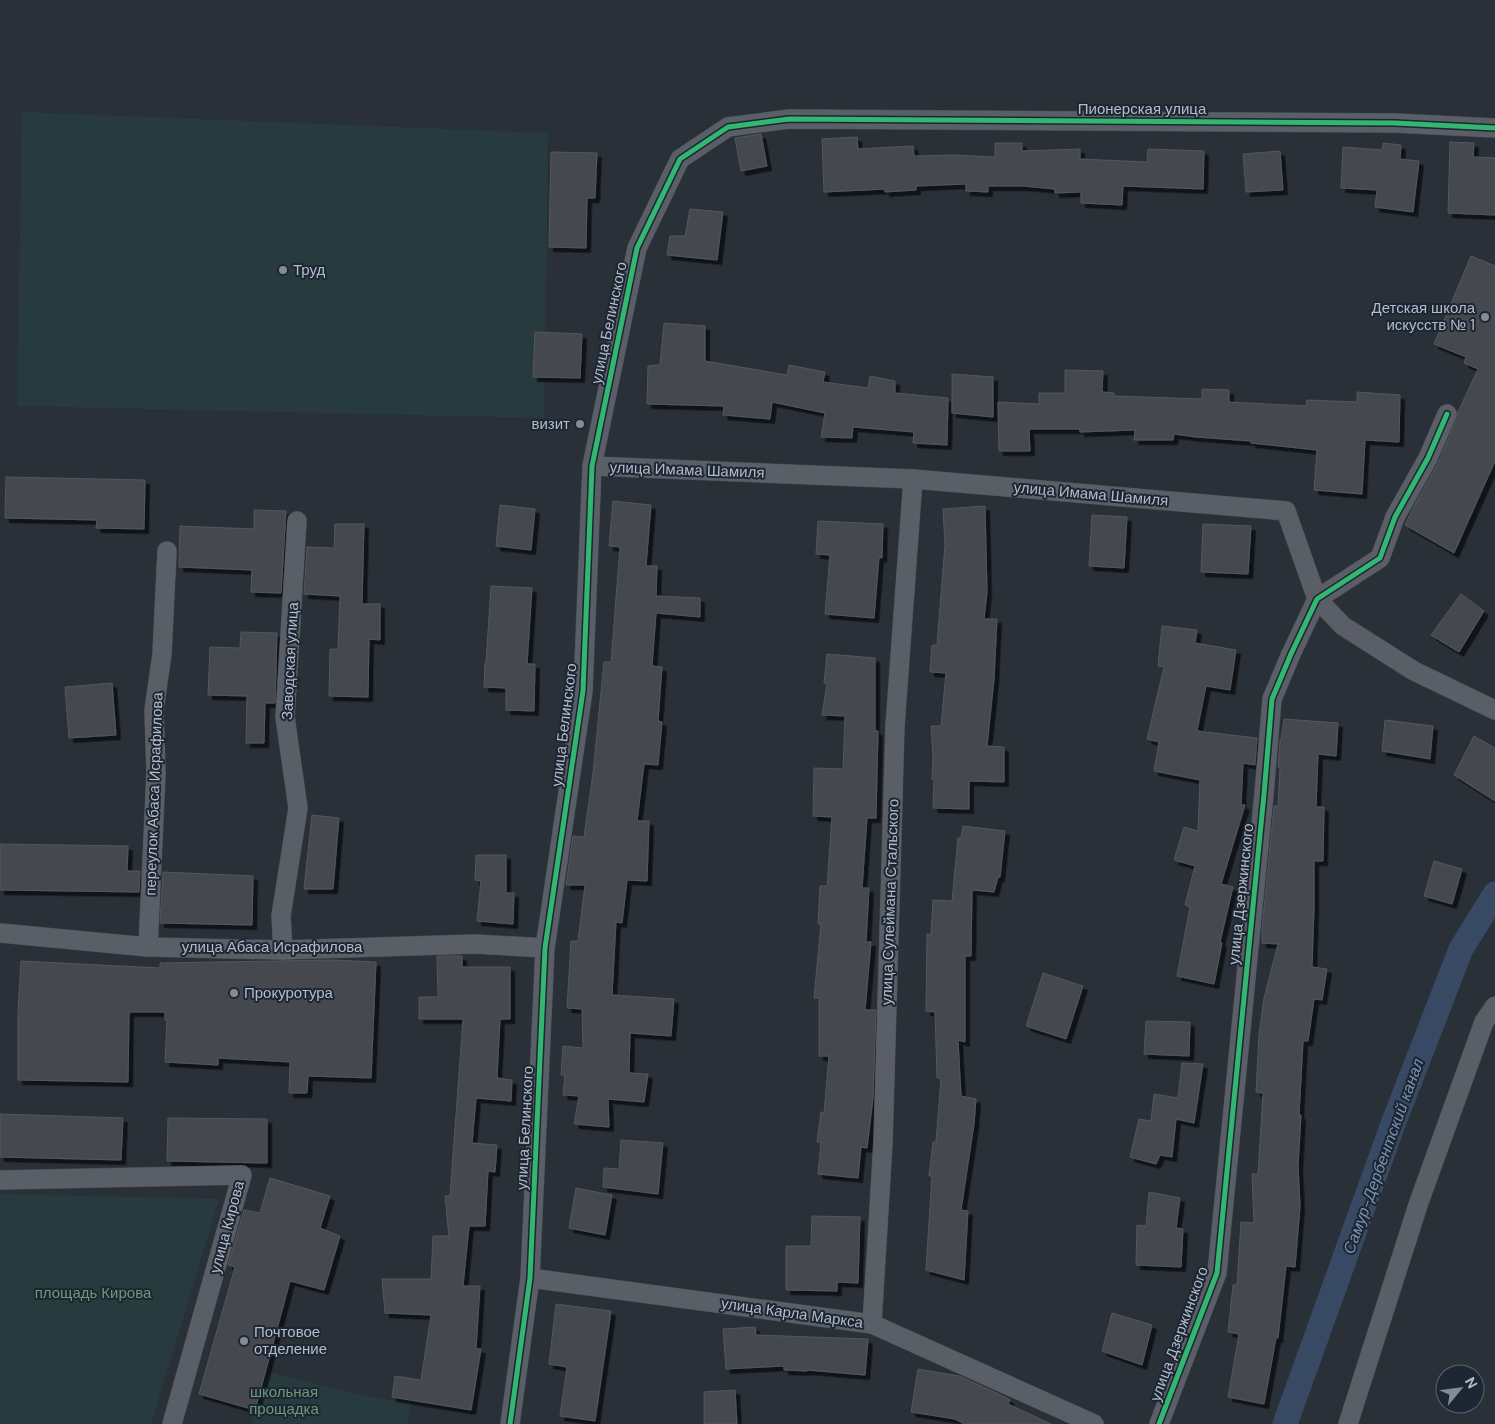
<svg xmlns="http://www.w3.org/2000/svg" width="1495" height="1424" font-family="'DM Sans',sans-serif">
  <defs>
    <filter id="shadow"><feDropShadow dx="4.5" dy="4.5" stdDeviation="0" flood-color="#0009"/></filter>
  </defs>
  <rect width="100%" height="100%" fill="#2a3038"/>
  <g fill="#273a3e">
    <polygon points="22,112 548,133 544,418 17,406"/>
    <polygon points="0,1194 219,1199 151,1424 0,1424"/>
    <polygon points="268,1372 362,1395 411,1404 408,1424 251,1424"/>
  </g>
  <g fill="none" stroke-linecap="round" stroke-linejoin="round">
    <polyline stroke="#384963" stroke-width="25" points="1285,1424 1393,1124 1461,949 1495,894"/>
  </g>
  <g fill="#444950" stroke="#52575f" filter="url(#shadow)">
    <polygon points="761,134 767,166 741,171 735,138"/>
    <polygon points="857,137 858,149 913,146 914,156 954,155 995,157 995,143 1022,143 1022,151 1080,149 1080,159 1147,162 1148,149 1204,151 1203,189 1123,186 1122,205 1081,203 1081,192 1055,193 1055,189 1023,186 988,186 988,192 966,191 966,184 916,186 916,190 885,192 885,189 824,192 822,139"/>
    <polygon points="1450,142 1474,143 1473,157 1495,158 1495,215 1448,213"/>
    <polygon points="1383,143 1401,145 1400,159 1419,161 1413,212 1375,207 1377,190 1341,188 1343,147 1382,150"/>
    <polygon points="1280,151 1283,190 1246,192 1243,154"/>
    <polygon points="551,152 597,153 595,198 587,198 586,248 549,247"/>
    <polygon points="690,209 723,212 717,260 667,255 670,236 685,236"/>
    <polygon points="1471,256 1495,266 1495,461 1454,553 1405,525 1415,504 1438,463 1457,418 1458,412 1478,369 1464,363 1466,357 1434,344"/>
    <polygon points="664,323 705,326 705,361 787,375 789,365 825,372 823,382 868,388 870,376 895,381 895,393 948,398 947,445 913,443 914,432 853,427 852,438 821,437 825,413 772,402 770,419 723,415 724,406 647,404 648,366 660,365"/>
    <polygon points="535,332 582,334 580,378 533,377"/>
    <polygon points="1065,370 1103,371 1102,392 1114,393 1114,396 1202,399 1202,389 1229,390 1229,402 1306,406 1307,400 1357,402 1357,392 1400,395 1399,442 1365,440 1362,494 1314,490 1317,450 1251,443 1251,441 1196,437 1174,434 1173,440 1134,440 1135,430 1080,432 1080,429 1029,429 1030,451 999,451 998,402 1039,404 1039,393 1065,393"/>
    <polygon points="952,374 993,377 993,417 952,413"/>
    <polygon points="6,477 145,480 144,529 96,528 97,520 5,518"/>
    <polygon points="613,501 651,505 646,566 657,566 656,596 700,598 700,617 656,613 652,666 662,667 658,721 662,722 658,765 644,764 637,821 649,821 647,881 627,880 622,923 616,922 612,995 674,999 671,1036 630,1033 629,1073 648,1074 644,1102 608,1099 609,1127 574,1124 579,1096 563,1095 565,1075 561,1075 563,1046 583,1048 582,1009 567,1008 571,941 578,941 585,885 566,885 573,836 584,837 593,773 604,662 611,662 620,547 609,546"/>
    <polygon points="500,505 535,509 531,550 496,546"/>
    <polygon points="985,506 987,592 984,619 997,619 994,679 987,746 1004,747 1004,782 969,781 969,809 933,808 934,780 932,779 933,756 931,726 941,726 946,673 930,672 932,645 937,645 945,545 943,509"/>
    <polygon points="254,510 286,511 281,593 251,592 252,570 179,567 180,526 254,529"/>
    <polygon points="1092,515 1127,517 1124,568 1089,566"/>
    <polygon points="818,521 883,524 882,558 879,557 874,618 825,614 830,555 816,554"/>
    <polygon points="335,524 364,524 362,604 380,604 380,640 369,639 368,697 329,696 330,649 338,649 340,596 304,594 307,547 334,548"/>
    <polygon points="1203,524 1251,526 1248,574 1201,572"/>
    <polygon points="491,586 532,588 527,664 535,664 534,711 506,710 506,688 484,687 485,663 486,663"/>
    <polygon points="1461,594 1484,611 1459,652 1431,635"/>
    <polygon points="1162,626 1197,630 1195,643 1236,650 1230,690 1206,686 1197,731 1257,738 1255,765 1243,763 1241,805 1245,805 1221,884 1233,887 1220,942 1222,943 1214,984 1177,976 1190,907 1185,905 1195,866 1174,860 1184,827 1198,831 1200,780 1154,771 1159,742 1147,739 1164,667 1158,666"/>
    <polygon points="241,632 277,633 275,703 265,703 264,743 246,743 247,696 208,695 210,647 240,648"/>
    <polygon points="827,654 875,658 875,731 878,731 876,818 867,818 862,888 869,888 866,942 871,942 865,1010 876,1010 873,1098 867,1148 861,1147 858,1178 818,1174 821,1142 817,1142 821,1112 824,1113 829,1056 819,1056 819,998 814,998 821,924 818,924 820,886 827,886 832,817 813,816 814,768 843,769 845,716 822,715 827,683 824,683"/>
    <polygon points="112,683 116,735 69,738 65,687"/>
    <polygon points="1284,719 1338,723 1336,756 1318,754 1316,807 1324,807 1323,861 1314,861 1314,909 1312,967 1327,969 1322,1000 1314,999 1308,1041 1303,1041 1299,1115 1301,1115 1298,1166 1300,1206 1295,1267 1286,1266 1278,1338 1276,1338 1264,1404 1228,1397 1239,1334 1228,1332 1233,1285 1237,1285 1241,1222 1254,1223 1252,1174 1258,1174 1263,1093 1256,1092 1259,1035 1264,998 1278,944 1262,943 1262,929 1274,806 1278,806 1280,768 1278,767 1280,740 1281,740"/>
    <polygon points="1385,720 1433,726 1430,759 1382,751"/>
    <polygon points="1474,736 1495,748 1495,801 1454,775"/>
    <polygon points="312,815 339,818 333,889 304,889"/>
    <polygon points="963,826 1005,831 1000,877 998,877 994,892 972,890 971,956 965,956 965,1042 958,1040 961,1096 976,1099 974,1124 961,1210 968,1211 964,1280 926,1270 932,1176 929,1176 933,1142 936,1142 941,1078 937,1078 935,1012 926,1011 927,934 931,935 933,900 952,901 958,838 961,838"/>
    <polygon points="0,844 128,846 127,871 140,871 139,892 0,890"/>
    <polygon points="476,855 506,855 506,893 514,893 513,924 477,921 481,881 475,880"/>
    <polygon points="1434,861 1462,869 1452,904 1424,896"/>
    <polygon points="163,872 253,876 252,925 160,923"/>
    <polygon points="437,956 462,956 462,967 510,967 510,1019 500,1019 497,1078 512,1080 511,1101 476,1098 472,1143 497,1145 495,1172 488,1171 485,1226 469,1226 463,1286 480,1286 476,1349 481,1349 471,1410 392,1397 395,1376 421,1380 431,1315 385,1313 382,1279 431,1279 433,1236 449,1236 445,1196 450,1196 463,1019 419,1019 419,997 438,997"/>
    <polygon points="333,960 376,962 371,1078 308,1076 307,1093 289,1093 290,1062 218,1058 218,1065 165,1062 167,1020 165,1020 165,1012 129,1012 128,1082 18,1080 18,1012 21,961 160,968 160,963"/>
    <polygon points="1043,973 1083,986 1066,1039 1026,1026"/>
    <polygon points="1146,1021 1190,1022 1189,1056 1144,1054"/>
    <polygon points="1182,1063 1203,1064 1194,1123 1176,1119 1172,1157 1160,1155 1156,1164 1130,1157 1139,1119 1151,1121 1154,1094 1178,1098"/>
    <polygon points="0,1114 123,1118 121,1160 0,1157"/>
    <polygon points="168,1118 267,1119 267,1163 167,1161"/>
    <polygon points="621,1140 663,1143 658,1194 603,1187 604,1168 619,1169"/>
    <polygon points="270,1178 330,1196 320,1228 340,1236 324,1290 290,1281 255,1410 199,1394 235,1267 228,1265 244,1210 260,1213"/>
    <polygon points="576,1188 612,1195 605,1235 569,1228"/>
    <polygon points="1149,1192 1180,1198 1176,1228 1183,1229 1181,1267 1136,1265 1137,1225 1146,1226"/>
    <polygon points="812,1216 860,1217 858,1283 837,1282 837,1291 786,1290 786,1246 811,1246"/>
    <polygon points="556,1304 611,1311 595,1421 560,1416 567,1367 549,1364"/>
    <polygon points="1112,1313 1152,1325 1142,1365 1102,1351"/>
    <polygon points="755,1327 756,1335 868,1339 865,1375 807,1370 807,1371 784,1370 784,1366 726,1369 723,1329"/>
    <polygon points="918,1369 959,1376 997,1393 1010,1400 1008,1404 1051,1424 964,1424 955,1419 911,1412"/>
    <polygon points="735,1390 737,1424 704,1424 704,1392"/>
  </g>
  <g fill="none" stroke-linecap="round" stroke-linejoin="round">
    <defs>
      <g id="street">
        <polyline points="592,466 913,479 1286,511 1317,599 1343,626 1414,671 1495,710"/>
        <polyline points="0,933 148,947 283,950 475,944 545,948"/>
        <polyline points="148,947 156,773 154,710 162,654 167,551"/>
        <polyline points="283,950 281,916 298,808 285,717 297,521"/>
        <polyline points="0,1180 242,1175 172,1424"/>
        <polyline points="530,1278 872,1324 1094,1424"/>
        <polyline points="872,1324 883,1143 895,726 913,479"/>
        <polyline points="510,1424 530,1278 545,948 583,691 592,466 637,248 680,159 728,127 789,119 1395,123 1495,128"/>
        <polyline points="1159,1424 1217,1273 1264,794 1272,699 1291,654 1317,599 1380,558 1395,517 1428,458 1447,414"/>
        <polyline points="1348,1424 1419,1202 1484,1022 1495,1006"/>
      </g>
    </defs>
    <use href="#street" stroke="#484c53" stroke-width="20"/>
    <use href="#street" stroke="#5a5e66" stroke-width="19"/>
    <defs>
      <g id="cycleway">
        <polyline points="510,1424 530,1278 545,948 583,691 592,466 637,248 680,159 728,127 789,119 1395,123 1495,128"/>
        <polyline points="1159,1424 1217,1273 1264,794 1272,699 1291,654 1317,599 1380,558 1395,517 1428,458 1447,414"/>
      </g>
    </defs>
    <use href="#cycleway" stroke="#1d2633" stroke-width="8"/>
    <use href="#cycleway" stroke="#33b770" stroke-width="5"/>
  </g>
  <g fill="#848b96" stroke="#1d2633" stroke-width="2">
    <circle cx="283" cy="270" r="5"/>
    <circle cx="1485" cy="317" r="5"/>
    <circle cx="580" cy="424" r="5"/>
    <circle cx="234" cy="993" r="5"/>
    <circle cx="244" cy="1341" r="5"/>
  </g>
  <g text-anchor="middle" stroke-width="4" stroke-linejoin="round" paint-order="stroke">
    <g font-size="15" fill="#b4bcc9" stroke="#1d2633">
      <text x="1142" y="114">Пионерская улица</text>
      <text transform="translate(609 323) rotate(-78)" y="5">улица Белинского</text>
      <text transform="translate(687 470) rotate(2)" y="5">улица Имама Шамиля</text>
      <text transform="translate(1091 494) rotate(5)" y="5">улица Имама Шамиля</text>
      <text transform="translate(290 661) rotate(-87)" y="5">Заводская улица</text>
      <text transform="translate(564 725) rotate(-83)" y="5">улица Белинского</text>
      <text transform="translate(154 794) rotate(-88)" y="5">переулок Абаса Исрафилова</text>
      <text transform="translate(1241 894) rotate(-84)" y="5">улица Дзержинского</text>
      <text transform="translate(890 902) rotate(-88)" y="5">улица Сулеймана Стальского</text>
      <text x="272" y="952">улица Абаса Исрафилова</text>
      <text transform="translate(525 1128) rotate(-87)" y="5">улица Белинского</text>
      <text transform="translate(227 1227) rotate(-75)" y="5">улица Кирова</text>
      <text transform="translate(792 1313) rotate(8)" y="5">улица Карла Маркса</text>
      <text transform="translate(1179 1334) rotate(-70)" y="5">улица Дзержинского</text>
    </g>
    <g font-size="15" fill="#b4bcc9" stroke="#1d2633" text-anchor="start">
      <text x="293" y="275">Труд</text>
      <text x="1475" y="313" text-anchor="end">Детская школа<tspan x="1475" dy="17">искусств № 1</tspan></text>
      <text x="570" y="429" text-anchor="end">визит</text>
      <text x="244" y="998">Прокуротура</text>
      <text x="254" y="1337">Почтовое<tspan x="254" dy="17">отделение</tspan></text>
    </g>
    <g font-size="15" fill="#6b9a76" stroke="#1d2633">
      <text x="93" y="1298">площадь Кирова</text>
      <text x="284" y="1397">школьная<tspan x="284" dy="17">прощадка</tspan></text>
    </g>
    <g font-size="16" font-style="italic" fill="#7c92b1" stroke="#1d2633">
      <text transform="translate(1383 1156) rotate(-70)" y="6">Самур-Дербентский канал</text>
    </g>
  </g>
  <g transform="translate(1460 1389) rotate(61)"><circle r="24" fill="#1d2633" stroke="#59626f"/>
  <path d="M0-4L9 19L0 12L-9 19Z" fill="#848b96"/>
  <text y="-8" font-size="14" font-weight="bold" text-anchor="middle" fill="#b4bcc9">N</text>
  </g>
</svg>
